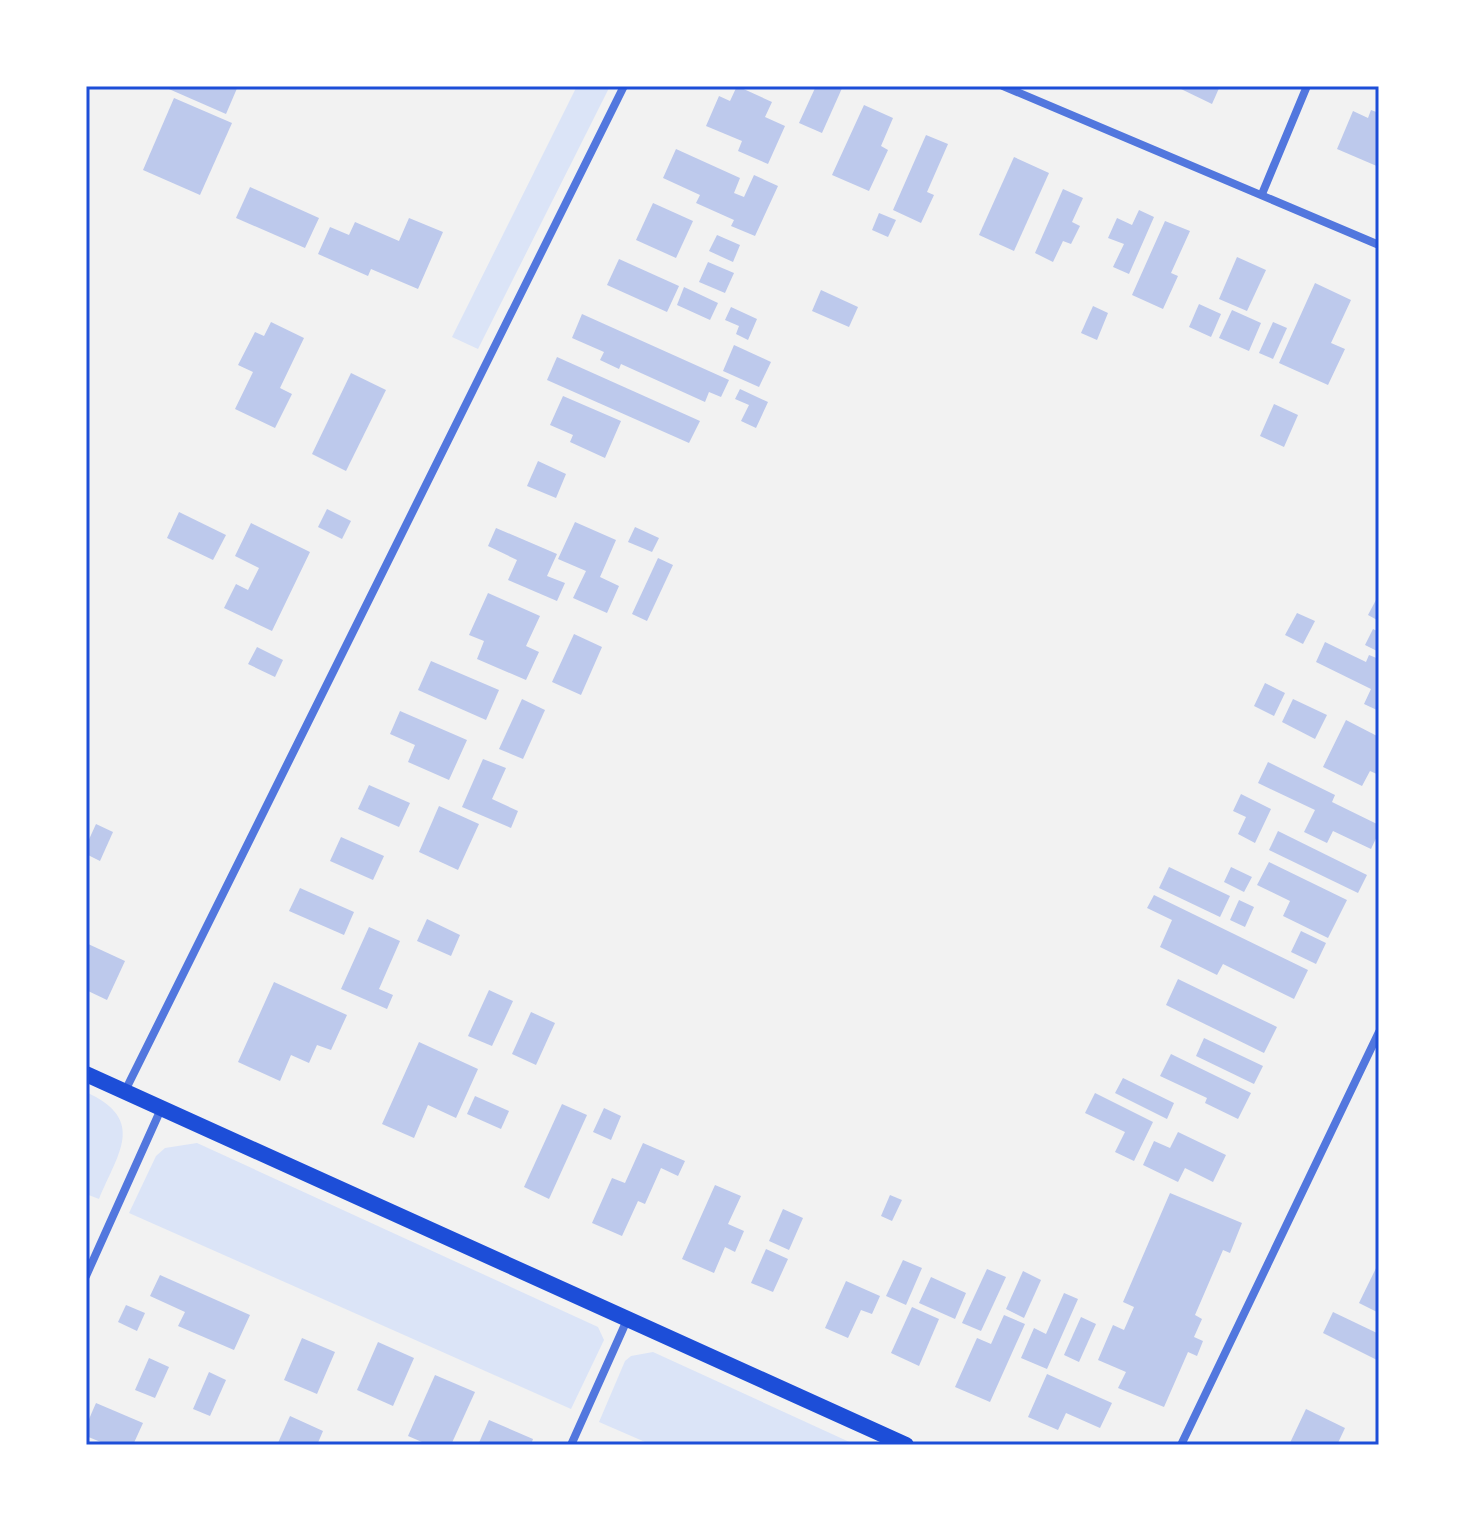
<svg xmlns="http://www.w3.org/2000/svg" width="1465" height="1531" font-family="Bitter,serif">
  <rect width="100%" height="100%" fill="#f2f2f2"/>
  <g fill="#dbe4f7">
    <polygon points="577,86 610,86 478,349 452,337"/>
    <path d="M86 1092C147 1120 118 1153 99 1199L86 1194Z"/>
    <polygon points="197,1143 598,1327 604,1340 571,1409 129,1213 156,1156 165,1148"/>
    <polygon points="653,1352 856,1445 652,1445 599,1422 625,1361 631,1356"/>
  </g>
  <g fill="#bdc9ec">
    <polygon points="162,86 238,86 226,114"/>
    <polygon points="737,86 772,102 765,117 785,126 768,164 738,151 742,141 706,126 719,96 730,101"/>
    <polygon points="816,86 843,86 822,133 799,123"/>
    <polygon points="1182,86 1220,86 1212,104 1181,89"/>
    <polygon points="174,98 232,123 200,195 143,170"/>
    <polygon points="864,105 893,118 881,146 888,150 869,191 832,175"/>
    <polygon points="1371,110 1379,113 1379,167 1337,149 1353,111 1368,118"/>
    <polygon points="926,135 948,144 927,192 934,195 921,223 893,210"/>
    <polygon points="676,149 740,178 734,193 744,197 754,175 778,186 755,236 731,226 734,220 696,203 700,195 663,178"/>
    <polygon points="1014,157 1049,173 1014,251 979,235"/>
    <polygon points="250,187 319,218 305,248 236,218"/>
    <polygon points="1063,189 1083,198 1072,222 1080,226 1071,244 1063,241 1053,262 1035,253"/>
    <polygon points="653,203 693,221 676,258 636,240"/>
    <polygon points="1139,210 1154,217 1129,274 1113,267 1124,244 1108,238 1117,218 1132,225"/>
    <polygon points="879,213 896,220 888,237 872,230"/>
    <polygon points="409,218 443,232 418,289 371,269 368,276 318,254 330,227 349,235 355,222 399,241"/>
    <polygon points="1165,221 1190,231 1171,273 1178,276 1163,309 1132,295"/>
    <polygon points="717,235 740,245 733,262 709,251"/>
    <polygon points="1237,257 1266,270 1247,311 1219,299"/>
    <polygon points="619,259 679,286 667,312 607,285"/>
    <polygon points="708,262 734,273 725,293 699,282"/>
    <polygon points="1315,283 1351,300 1331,343 1345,349 1328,385 1279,363"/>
    <polygon points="684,287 718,303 710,320 677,305"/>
    <polygon points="821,290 858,307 849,327 812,311"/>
    <polygon points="1199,304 1221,314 1211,337 1189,327"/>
    <polygon points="1093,306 1108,313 1097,340 1081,333"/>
    <polygon points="731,307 757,319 748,340 736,334 739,326 725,320"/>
    <polygon points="1232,310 1261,323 1249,351 1219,338"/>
    <polygon points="582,314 729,380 721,397 709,392 705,402 621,364 619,369 600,360 604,352 572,338"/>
    <polygon points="271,322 304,338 280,388 292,394 275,428 235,409 253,372 238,365 255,332 264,336"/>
    <polygon points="1273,322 1287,328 1273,359 1259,353"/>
    <polygon points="734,345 771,362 759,387 723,371"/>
    <polygon points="557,357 700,421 689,443 547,380"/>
    <polygon points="351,373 386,390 346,471 312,454"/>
    <polygon points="740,389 768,402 756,428 741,421 749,405 735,399"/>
    <polygon points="563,396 621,421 605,458 570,442 573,435 550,425"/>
    <polygon points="1274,404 1298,415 1284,447 1260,436"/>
    <polygon points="538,461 566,474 556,498 527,486"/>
    <polygon points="327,509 351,521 342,539 318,527"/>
    <polygon points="179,512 226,535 213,560 167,538"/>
    <polygon points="575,522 616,540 600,577 619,586 607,613 573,598 586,571 558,559"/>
    <polygon points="251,523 310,552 272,631 224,608 236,584 248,590 259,568 235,556"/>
    <polygon points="635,527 659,538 652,552 628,542"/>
    <polygon points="496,528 557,554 547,576 565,583 557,601 508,580 517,560 488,546"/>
    <polygon points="658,558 673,565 647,621 632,614"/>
    <polygon points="488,593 540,616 526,646 539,652 526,680 477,659 484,641 469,635"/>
    <polygon points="1377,598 1379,599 1379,621 1368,615"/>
    <polygon points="1297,613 1315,621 1303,644 1285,635"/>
    <polygon points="1373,629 1379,632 1379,652 1365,645"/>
    <polygon points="574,634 602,647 581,695 552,682"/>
    <polygon points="1325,642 1366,662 1369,655 1379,659 1379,711 1364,704 1371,689 1316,662"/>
    <polygon points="257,647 283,660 275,677 248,664"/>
    <polygon points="431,661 499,690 486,720 418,690"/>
    <polygon points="1265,683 1285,693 1274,716 1254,706"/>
    <polygon points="522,699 545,710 523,759 499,749"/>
    <polygon points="1293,699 1327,715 1315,739 1282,722"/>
    <polygon points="400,711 467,740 449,780 408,762 415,745 390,734"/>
    <polygon points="1346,720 1379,737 1379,775 1370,771 1362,786 1323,767"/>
    <polygon points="483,759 506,768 492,799 518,811 511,828 462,807"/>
    <polygon points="1268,762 1335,795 1332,802 1379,825 1379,832 1371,849 1333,831 1327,843 1304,832 1315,810 1258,783"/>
    <polygon points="369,785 410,803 399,827 358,809"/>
    <polygon points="1241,794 1271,809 1255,843 1238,834 1246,817 1233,811"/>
    <polygon points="439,806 479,824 458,870 419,852"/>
    <polygon points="96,824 113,832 100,861 86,854 86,846"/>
    <polygon points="1278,831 1367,875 1358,893 1269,850"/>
    <polygon points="341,837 384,856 373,880 330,861"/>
    <polygon points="1269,862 1347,900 1328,938 1283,916 1290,901 1257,885"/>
    <polygon points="1169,867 1230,896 1220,917 1159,888"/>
    <polygon points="1231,867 1252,877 1244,892 1224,882"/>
    <polygon points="300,888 354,912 344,935 289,911"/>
    <polygon points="1154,895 1308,970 1294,999 1223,964 1217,975 1160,947 1172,920 1147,908"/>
    <polygon points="1239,900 1254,907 1245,927 1230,920"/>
    <polygon points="427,919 460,935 451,956 417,941"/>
    <polygon points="369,927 400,941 379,989 393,995 387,1009 341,989"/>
    <polygon points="1301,931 1326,943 1316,964 1291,952"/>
    <polygon points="86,943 125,961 107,1000 86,990"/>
    <polygon points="1178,979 1277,1027 1264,1053 1166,1005"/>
    <polygon points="274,982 347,1015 331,1050 317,1045 309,1063 291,1055 280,1081 238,1062"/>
    <polygon points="489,990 513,1001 492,1046 468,1036"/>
    <polygon points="531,1012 555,1023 536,1065 512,1054"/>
    <polygon points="1204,1038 1263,1066 1254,1084 1196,1056"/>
    <polygon points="419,1042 478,1069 456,1118 428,1105 414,1138 382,1124"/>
    <polygon points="1171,1054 1251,1093 1238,1119 1205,1103 1207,1098 1160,1076"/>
    <polygon points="1123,1078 1174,1103 1167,1119 1115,1093"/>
    <polygon points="1095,1093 1153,1122 1134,1161 1115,1152 1125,1132 1085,1113"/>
    <polygon points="475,1096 509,1111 501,1129 467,1114"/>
    <polygon points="562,1104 587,1115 549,1199 524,1187"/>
    <polygon points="604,1108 621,1116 611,1140 593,1132"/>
    <polygon points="1178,1132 1226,1155 1213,1182 1185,1168 1178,1182 1143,1165 1154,1141 1170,1148"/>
    <polygon points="643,1143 685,1161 678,1176 661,1168 645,1204 638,1201 622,1236 592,1223 612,1178 625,1183"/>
    <polygon points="715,1185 741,1196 728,1224 744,1231 735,1252 725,1247 714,1273 682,1259"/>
    <polygon points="1170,1193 1242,1223 1230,1253 1223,1250 1195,1315 1202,1319 1194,1337 1203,1341 1197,1356 1188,1352 1164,1407 1118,1388 1126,1372 1098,1360 1113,1325 1124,1330 1134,1307 1123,1302"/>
    <polygon points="890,1195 902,1200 892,1221 881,1216"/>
    <polygon points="783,1209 803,1218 789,1250 769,1241"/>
    <polygon points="766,1249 788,1259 773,1292 751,1283"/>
    <polygon points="903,1260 922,1268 906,1305 886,1296"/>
    <polygon points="1379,1262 1379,1313 1359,1303"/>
    <polygon points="987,1269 1006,1277 981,1331 962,1323"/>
    <polygon points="1023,1271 1041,1280 1024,1318 1006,1309"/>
    <polygon points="160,1275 250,1315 234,1350 178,1326 185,1312 150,1296"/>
    <polygon points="931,1277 966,1293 955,1319 919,1303"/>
    <polygon points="846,1281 880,1296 872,1314 861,1310 848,1338 825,1328"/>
    <polygon points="1064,1293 1078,1299 1047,1369 1021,1358 1034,1328 1046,1334"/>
    <polygon points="126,1305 145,1313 137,1331 118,1322"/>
    <polygon points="912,1307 939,1319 919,1366 891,1353"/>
    <polygon points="1333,1312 1379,1334 1379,1361 1323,1333"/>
    <polygon points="1004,1315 1025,1324 990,1402 955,1387 977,1338 991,1344"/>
    <polygon points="1081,1317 1096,1324 1079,1362 1064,1355"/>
    <polygon points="302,1338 335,1352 317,1394 284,1380"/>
    <polygon points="378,1342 414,1358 393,1406 357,1390"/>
    <polygon points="149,1358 169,1367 155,1398 135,1390"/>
    <polygon points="209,1372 226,1380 210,1416 193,1409"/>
    <polygon points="1047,1374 1112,1403 1100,1428 1066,1413 1058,1430 1028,1417"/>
    <polygon points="435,1375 475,1392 451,1445 429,1445 408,1436"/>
    <polygon points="96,1403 143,1423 133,1445 108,1445 86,1436 86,1426"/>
    <polygon points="1306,1409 1345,1428 1337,1445 1289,1445"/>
    <polygon points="290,1416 323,1431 317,1445 277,1445"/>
    <polygon points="489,1420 533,1439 531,1445 478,1445"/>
  </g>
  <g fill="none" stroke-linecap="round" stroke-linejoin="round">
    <g stroke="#5277de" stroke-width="8">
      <polyline points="1003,86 1379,245"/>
      <polyline points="1262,194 1307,86"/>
      <polyline points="125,1091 624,86"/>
      <polyline points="86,1276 161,1109"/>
      <polyline points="571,1445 627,1320"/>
      <polyline points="1181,1445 1379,1032"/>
    </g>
    <polyline stroke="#1d4ed8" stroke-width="16" points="86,1074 906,1445"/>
  </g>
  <rect width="1465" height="1531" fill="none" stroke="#ffffff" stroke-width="176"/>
  <rect x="88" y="88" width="1289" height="1355" fill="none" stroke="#1d4ed8" stroke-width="3"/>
</svg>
